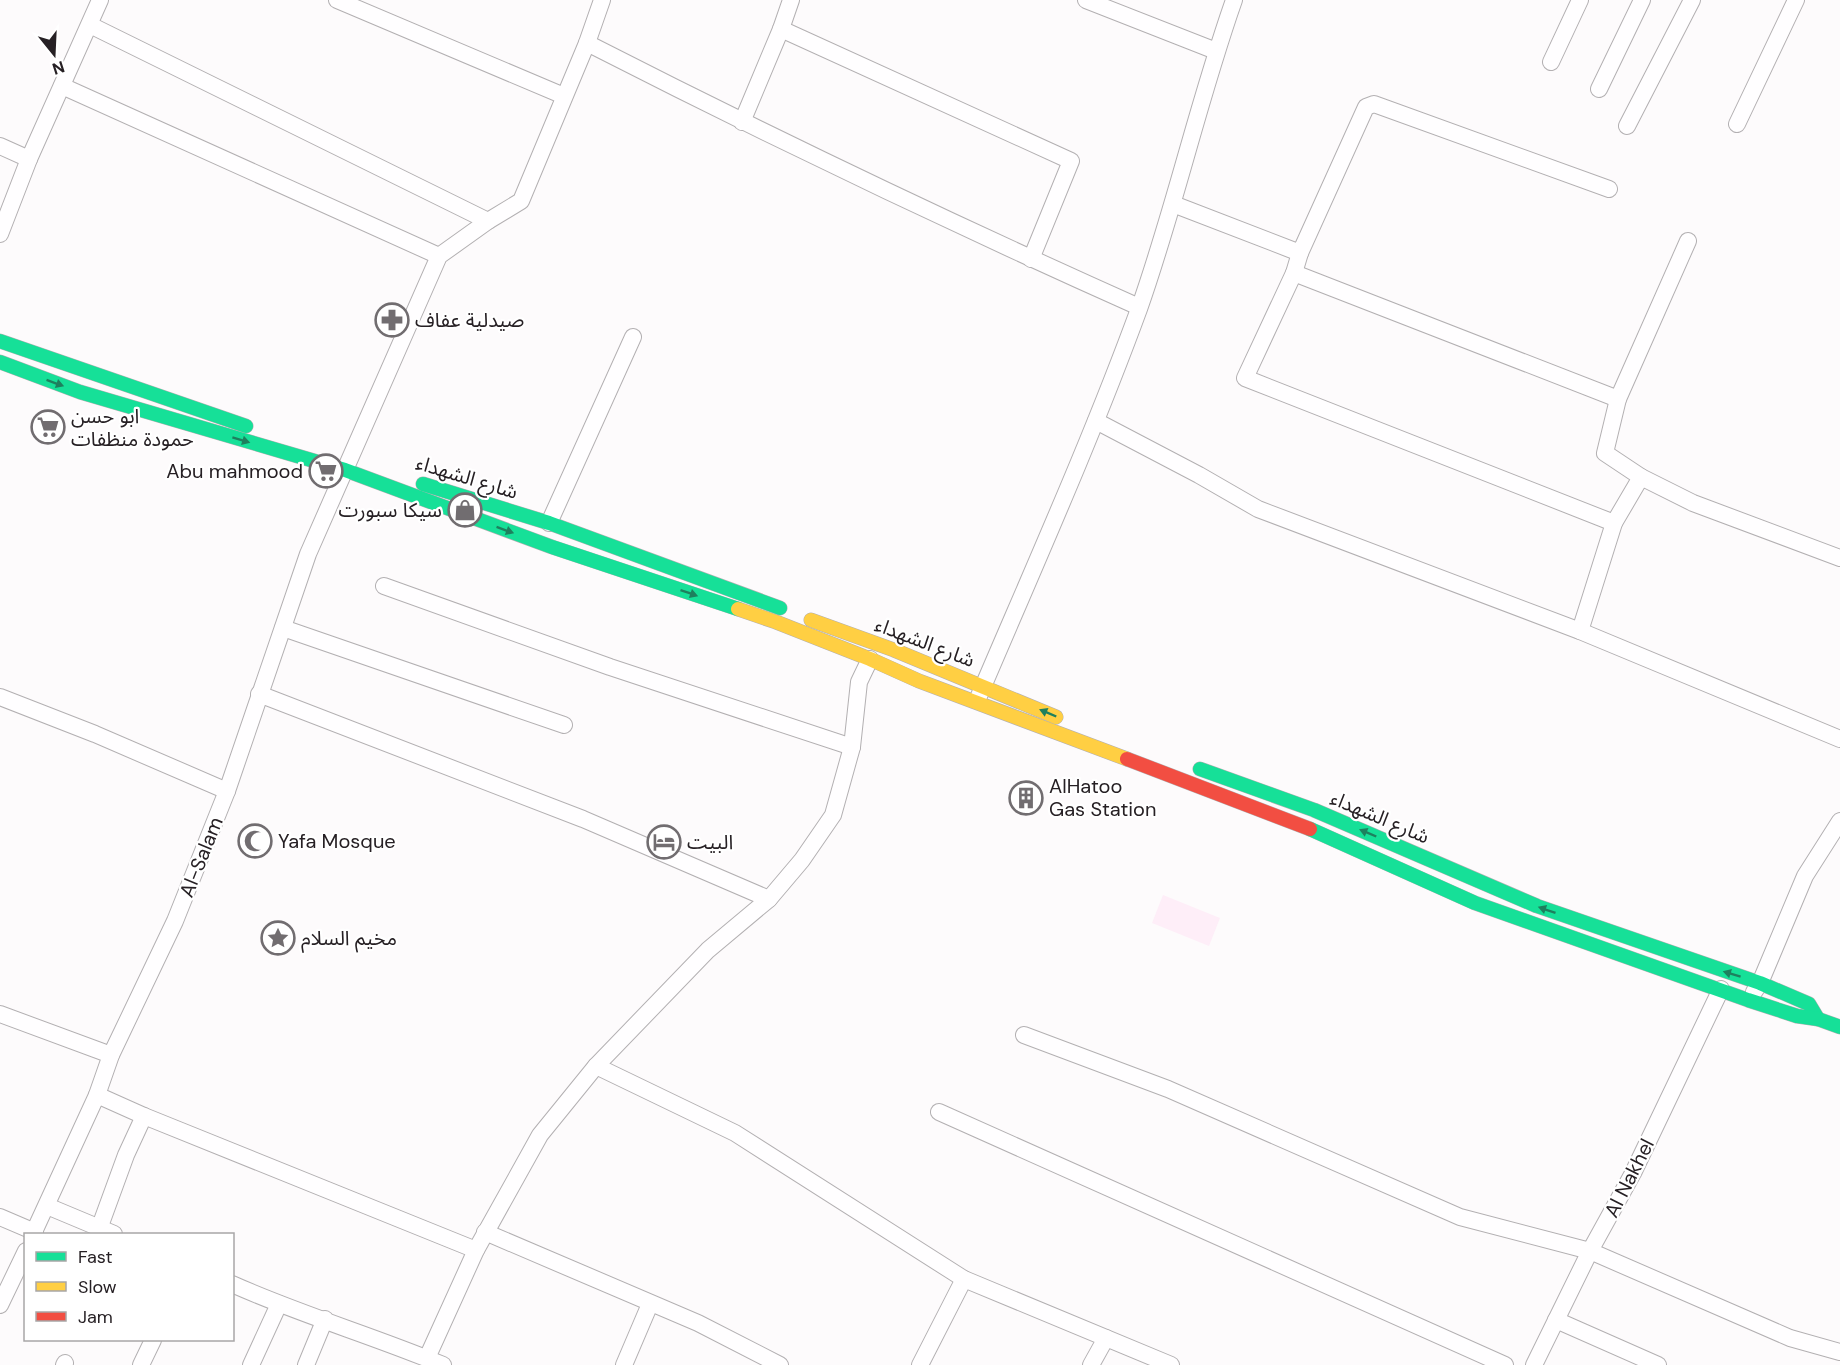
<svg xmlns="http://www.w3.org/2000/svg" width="1840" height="1365" font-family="'DM Sans','Noto Sans Arabic',sans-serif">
  <rect width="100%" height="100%" fill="#fdfbfc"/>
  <polygon fill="#feeef8" points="1163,895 1220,918 1209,946 1152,923"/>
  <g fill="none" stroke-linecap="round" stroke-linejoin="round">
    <defs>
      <g id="street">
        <polyline points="337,0 564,96"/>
        <polyline points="1086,0 1216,51"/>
        <polyline points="90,25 488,221"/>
        <polyline points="781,29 1071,161 1031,259"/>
        <path d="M587 43C769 136 953 224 1139 307"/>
        <polyline points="1551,62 1580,0"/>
        <polyline points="62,86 439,256"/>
        <polyline points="1599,89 1642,0"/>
        <polyline points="742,122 781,29 791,0"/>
        <polyline points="1737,124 1796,0"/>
        <polyline points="1627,126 1692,0"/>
        <polyline points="0,146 29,159 100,0"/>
        <polyline points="1173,204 1300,253 1366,107 1374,104 1609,189"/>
        <polyline points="0,234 29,159"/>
        <polyline points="1300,253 1294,273 1245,378 1614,523"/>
        <polyline points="1294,273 1618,399"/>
        <polyline points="1096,421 1199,475 1258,509 1580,631 1840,739"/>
        <polyline points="1641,477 1605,453 1618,399 1688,241"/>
        <polyline points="549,523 633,337"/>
        <polyline points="384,586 610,667 852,747"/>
        <polyline points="283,628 564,725"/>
        <polyline points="1580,631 1614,523 1641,477 1693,503 1840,558"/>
        <polyline points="259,694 583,819 769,899"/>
        <path d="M979 696C1034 567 1091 440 1139 309 1175 207 1198 102 1234 0"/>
        <polyline points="0,697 95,734 227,791"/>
        <polyline points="1754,992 1760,983 1805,876 1840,821"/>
        <polyline points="0,1014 111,1055"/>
        <polyline points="1024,1035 1168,1089 1460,1217 1590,1251 1790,1338 1840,1352"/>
        <polyline points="596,1066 735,1133 964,1279 1171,1365"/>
        <polyline points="97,1095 144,1116 476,1250"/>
        <polyline points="939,1112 1505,1365"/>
        <polyline points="47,1206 114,1234"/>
        <polyline points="0,1217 35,1232"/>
        <polyline points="99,1229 126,1155 144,1116"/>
        <polyline points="485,1232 698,1323 780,1365"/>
        <polyline points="33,1234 97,1095 111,1055 175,921 227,791 308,554 439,256 488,221 521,201 587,43 602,0"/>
        <path d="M232 1284C301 1315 374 1336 443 1365"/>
        <polyline points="0,1305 26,1251"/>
        <polyline points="1556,1320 1658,1365"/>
        <polyline points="427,1358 476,1250 540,1135 596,1066 708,950 769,899 802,860 833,815 852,747 859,682 870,659"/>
        <polyline points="64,1365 65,1363"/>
        <polyline points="141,1365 153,1340"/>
        <polyline points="251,1365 279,1304"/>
        <polyline points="306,1365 325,1319"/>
        <polyline points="624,1365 650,1304"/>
        <polyline points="920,1365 964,1279"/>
        <polyline points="1091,1365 1106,1338"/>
        <polyline points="1534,1365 1590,1251 1633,1173 1721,989"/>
      </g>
      <g id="fast">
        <polyline points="0,341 246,426"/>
        <polyline points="0,362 80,392 345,470 552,547 738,609"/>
        <polyline points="423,484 549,523 780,608"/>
        <polyline points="1200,769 1314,810 1537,906 1760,983 1809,1004 1818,1019"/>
        <polyline points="1310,829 1475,903 1748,1000 1797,1016 1818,1019 1840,1027"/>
      </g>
      <g id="slow">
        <polyline points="738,609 776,622 870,659 919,681 1127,759"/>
        <polyline points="811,620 894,650 1056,717"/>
      </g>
      <polyline id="jam" points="1127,759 1310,829"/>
    </defs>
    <use href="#street" stroke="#b3b0b2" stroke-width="18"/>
    <use href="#fast" stroke="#b3b0b2" stroke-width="15"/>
    <use href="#slow" stroke="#b3b0b2" stroke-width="15"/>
    <use href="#jam" stroke="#b3b0b2" stroke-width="15"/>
    <use href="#street" stroke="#fffeff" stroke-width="16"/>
    <use href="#fast" stroke="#16e098" stroke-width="14"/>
    <use href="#slow" stroke="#ffcf43" stroke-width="14"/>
    <use href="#jam" stroke="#f24e42" stroke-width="14"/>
  </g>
  <defs><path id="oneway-solid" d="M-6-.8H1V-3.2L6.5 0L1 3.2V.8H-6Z" transform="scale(1.5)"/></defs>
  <g fill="#1e805e">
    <use href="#oneway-solid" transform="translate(55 383) rotate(20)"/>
    <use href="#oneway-solid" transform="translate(241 440) rotate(17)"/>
    <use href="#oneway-solid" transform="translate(505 530) rotate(20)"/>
    <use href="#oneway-solid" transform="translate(689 593) rotate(19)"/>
    <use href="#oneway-solid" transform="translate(1048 713) rotate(-157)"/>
    <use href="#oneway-solid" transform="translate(1368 833) rotate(-157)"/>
    <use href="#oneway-solid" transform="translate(1547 910) rotate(-161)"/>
    <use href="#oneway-solid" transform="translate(1732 974) rotate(-163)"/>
  </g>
  <defs>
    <symbol id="pharmacy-ring" viewBox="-11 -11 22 22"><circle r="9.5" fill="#fff" stroke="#716d70" stroke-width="1.5"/><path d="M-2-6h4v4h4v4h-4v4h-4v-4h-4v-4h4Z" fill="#716d70"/></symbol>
    <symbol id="supermarket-ring" viewBox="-11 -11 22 22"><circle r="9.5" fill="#fff" stroke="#716d70" stroke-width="1.5"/><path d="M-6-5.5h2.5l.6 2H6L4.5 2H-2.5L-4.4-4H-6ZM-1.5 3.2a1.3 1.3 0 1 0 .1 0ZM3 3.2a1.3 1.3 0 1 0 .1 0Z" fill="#716d70"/></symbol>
    <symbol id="shop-ring" viewBox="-11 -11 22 22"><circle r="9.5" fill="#fff" stroke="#716d70" stroke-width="1.5"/><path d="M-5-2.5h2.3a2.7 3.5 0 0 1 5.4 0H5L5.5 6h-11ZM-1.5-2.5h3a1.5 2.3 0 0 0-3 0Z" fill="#716d70"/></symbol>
    <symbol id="building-ring" viewBox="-11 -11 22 22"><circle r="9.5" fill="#fff" stroke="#716d70" stroke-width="1.5"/><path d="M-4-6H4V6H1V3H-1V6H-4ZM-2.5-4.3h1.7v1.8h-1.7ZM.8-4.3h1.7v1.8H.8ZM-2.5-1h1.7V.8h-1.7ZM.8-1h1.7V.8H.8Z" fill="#716d70"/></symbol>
    <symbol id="mosque-ring" viewBox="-11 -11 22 22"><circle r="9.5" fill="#fff" stroke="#716d70" stroke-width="1.5"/><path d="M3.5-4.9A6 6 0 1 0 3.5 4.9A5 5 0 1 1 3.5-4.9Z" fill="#716d70"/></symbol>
    <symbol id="hotel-ring" viewBox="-11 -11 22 22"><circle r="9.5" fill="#fff" stroke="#716d70" stroke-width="1.5"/><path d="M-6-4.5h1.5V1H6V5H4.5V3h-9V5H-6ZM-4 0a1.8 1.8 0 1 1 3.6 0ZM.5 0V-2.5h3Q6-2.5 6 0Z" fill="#716d70"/></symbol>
    <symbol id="sight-ring" viewBox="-11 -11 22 22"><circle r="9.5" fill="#fff" stroke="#716d70" stroke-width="1.5"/><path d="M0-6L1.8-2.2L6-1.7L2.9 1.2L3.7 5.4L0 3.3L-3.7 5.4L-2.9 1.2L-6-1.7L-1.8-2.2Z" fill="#716d70"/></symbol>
  </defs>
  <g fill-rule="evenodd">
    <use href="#pharmacy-ring" x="373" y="301" width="38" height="38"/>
    <use href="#supermarket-ring" x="29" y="408" width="38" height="38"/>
    <use href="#supermarket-ring" x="307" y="452" width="38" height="38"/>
    <use href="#shop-ring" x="446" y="491" width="38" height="38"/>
    <use href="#building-ring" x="1007" y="779" width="38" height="38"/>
    <use href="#mosque-ring" x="236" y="822" width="38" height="38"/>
    <use href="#hotel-ring" x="645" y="823" width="38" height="38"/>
    <use href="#sight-ring" x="259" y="919" width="38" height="38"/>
  </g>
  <g text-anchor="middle" stroke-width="4.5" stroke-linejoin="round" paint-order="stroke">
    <g font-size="20" fill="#262024" stroke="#fff" text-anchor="start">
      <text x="415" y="327">صيدلية عفاف</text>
      <text x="71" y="423">ابو حسن<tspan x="71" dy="23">حمودة منظفات</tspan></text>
      <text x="303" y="478" text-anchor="end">Abu mahmood</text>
      <text x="442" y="517" text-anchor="end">سيكا سبورت</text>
      <text x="1049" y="793">AlHatoo<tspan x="1049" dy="23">Gas Station</tspan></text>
      <text x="278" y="848">Yafa Mosque</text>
      <text x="687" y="849">البيت</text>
      <text x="301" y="945">مخيم السلام</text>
    </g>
    <g font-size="20" fill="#262024" stroke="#fff">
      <text transform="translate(467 477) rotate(17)" y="7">شارع الشهداء</text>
      <text transform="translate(925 642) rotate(21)" y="7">شارع الشهداء</text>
      <text transform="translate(1380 817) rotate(23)" y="7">شارع الشهداء</text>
      <text transform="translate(201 857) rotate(-68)" y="7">Al-Salam</text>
      <text transform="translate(1629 1178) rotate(-63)" y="7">Al Nakhel</text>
    </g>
  </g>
  <rect x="24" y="1233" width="210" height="108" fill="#ffffff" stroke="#a8a6a7" stroke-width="1.5"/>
  <rect x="36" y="1252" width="30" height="9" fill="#16e098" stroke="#a8a6a7" stroke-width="1.5"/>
  <text x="78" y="1263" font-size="18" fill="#262024">Fast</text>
  <rect x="36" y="1282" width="30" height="9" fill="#ffcf43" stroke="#a8a6a7" stroke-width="1.5"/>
  <text x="78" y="1293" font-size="18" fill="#262024">Slow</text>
  <rect x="36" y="1312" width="30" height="9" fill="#f24e42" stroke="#a8a6a7" stroke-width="1.5"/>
  <text x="78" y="1323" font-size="18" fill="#262024">Jam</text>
  <g transform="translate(54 54) rotate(162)" stroke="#ffffff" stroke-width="4.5" paint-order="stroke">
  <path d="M0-4.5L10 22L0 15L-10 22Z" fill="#262024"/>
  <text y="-9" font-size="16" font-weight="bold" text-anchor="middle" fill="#262024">N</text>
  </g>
</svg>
